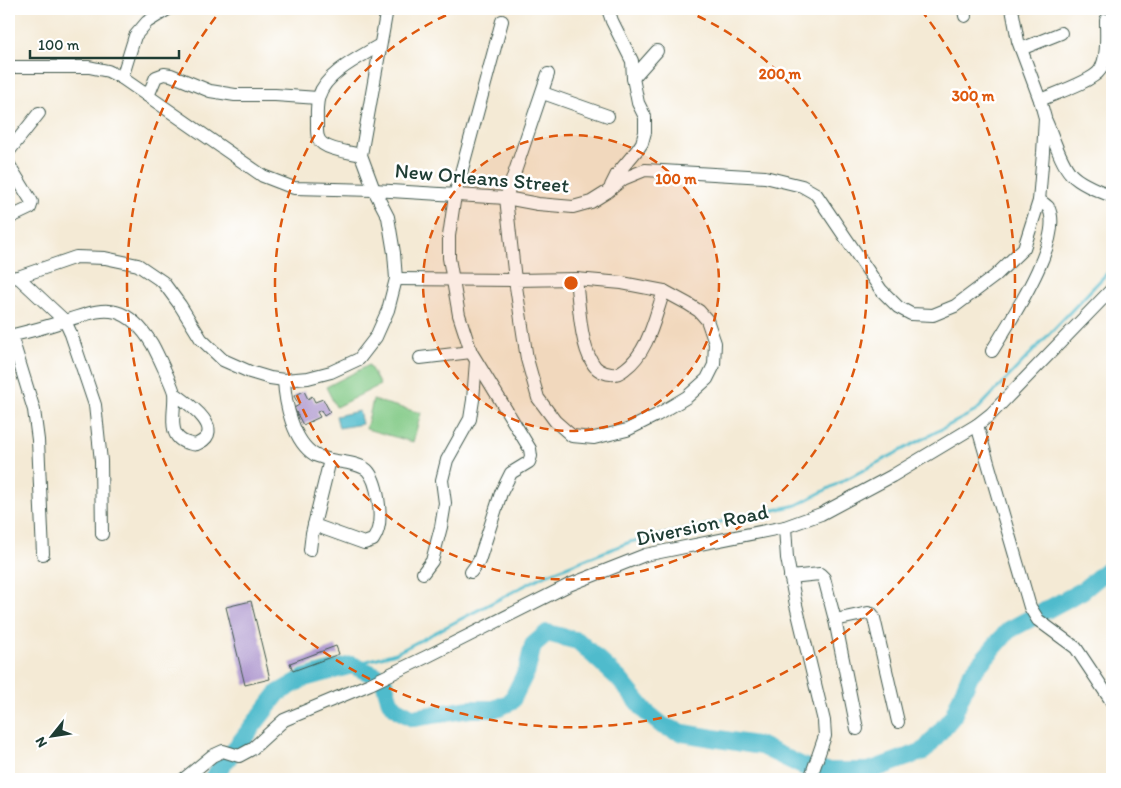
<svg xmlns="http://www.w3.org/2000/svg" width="1121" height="788" font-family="Itim,sans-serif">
  <rect width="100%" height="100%" fill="#fff"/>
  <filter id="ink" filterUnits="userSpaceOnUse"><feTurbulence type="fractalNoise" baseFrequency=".02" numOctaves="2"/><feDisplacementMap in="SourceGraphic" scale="10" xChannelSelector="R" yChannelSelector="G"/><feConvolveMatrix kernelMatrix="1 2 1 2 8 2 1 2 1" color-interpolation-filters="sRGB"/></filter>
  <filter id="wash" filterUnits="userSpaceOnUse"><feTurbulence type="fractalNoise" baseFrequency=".0096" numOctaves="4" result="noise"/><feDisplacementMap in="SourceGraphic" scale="20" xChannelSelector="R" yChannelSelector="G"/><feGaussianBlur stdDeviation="1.12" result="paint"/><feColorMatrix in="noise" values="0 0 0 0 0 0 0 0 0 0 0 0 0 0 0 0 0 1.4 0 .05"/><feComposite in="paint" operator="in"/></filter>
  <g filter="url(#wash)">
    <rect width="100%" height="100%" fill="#f4ead5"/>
    <g fill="#81c985" stroke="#50835c">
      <polygon points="369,365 380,385 336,407 326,387"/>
      <polygon points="373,400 421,413 413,442 366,429"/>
    </g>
    <polygon fill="#50bbcc" stroke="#387c80" points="359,411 362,424 339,428 336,416"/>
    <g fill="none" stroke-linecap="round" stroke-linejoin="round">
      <polyline stroke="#50bbcc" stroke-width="3" points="352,665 396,653 543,576 630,542 797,505 976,411 1112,268"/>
      <g stroke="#50bbcc" stroke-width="18">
        <polyline points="384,682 390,702 398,710 413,718 470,709 494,709 511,702 527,670 533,645 547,633 578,641 619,679 646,712 663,726 683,733 761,746 813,771 869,771 924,751 953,716 970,675 1009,630 1082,591 1112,566"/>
        <polyline points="212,779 278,693 304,678 352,665 379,677"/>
      </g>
    </g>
    <g id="blocks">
      <g fill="#af99cf">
        <polygon points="304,391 308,399 312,396 315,402 323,399 330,412 324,416 321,410 317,412 320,417 303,425 294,408 299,405 294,396"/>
        <polygon points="251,601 270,679 245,685 226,607"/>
        <polygon points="336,646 339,654 293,671 290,663"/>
      </g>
    </g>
  </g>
  <g filter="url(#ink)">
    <use href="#blocks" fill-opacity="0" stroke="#3f574c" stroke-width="1"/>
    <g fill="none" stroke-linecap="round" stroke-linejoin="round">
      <defs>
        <g id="minor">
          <polyline points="608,9 612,21 632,61 633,78 638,103 645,117 645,132 642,143 638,149 617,174 611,186"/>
          <polyline points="964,9 965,16"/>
          <polyline points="1021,49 1061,33"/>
          <polyline points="9,67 89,67 108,71 122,78 148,96 263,176 294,188 374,190 506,198 538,204 573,207 591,202 607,192 623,179 645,170 765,177 802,186 816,194 881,290 898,307 911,314 933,315 955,306 995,276 1024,248 1039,201 1043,153 1045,118 1040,100 1018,41 1012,9"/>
          <polyline points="122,78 135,36 147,22 168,9"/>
          <polyline points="633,78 657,51"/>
          <polyline points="543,93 608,116"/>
          <polyline points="148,96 156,77 164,74 171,75 210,91 235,95 275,95 318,98"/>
          <path d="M1040 100C1054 94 1093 81 1100 70 1108 57 1106 35 1106 20"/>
          <path d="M1046 121C1053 136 1060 162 1071 174 1080 184 1099 191 1112 196"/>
          <polyline points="9,151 39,113"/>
          <path d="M361 155C350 152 333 151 323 144 316 139 317 131 317 123 317 115 316 105 319 96 326 73 360 57 380 45"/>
          <polyline points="9,165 32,202 30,208 9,218"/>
          <polyline points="18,277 65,321 71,334 95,405 101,461 102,534"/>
          <polyline points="9,278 18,277 76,257 105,258 138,265 163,282 180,305 201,339 223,360 250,372 270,378 284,380 308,378 331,372 359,359 376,337 388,310 396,279 394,253 388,217 374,190 361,155 387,9"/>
          <polyline points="396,279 515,280 576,279 622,283 664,291 688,304 699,311 707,320 715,343 714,365 707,379 687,397 657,415 627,430 594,438 572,436 555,421 538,398 527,359 515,280 506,198 548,74"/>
          <path d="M576 279C579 302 580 343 592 362 596 370 602 373 611 374 616 375 620 373 625 369 649 351 654 319 664 291"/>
          <polyline points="11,335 34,410 38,440 43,554"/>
          <path d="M9 336C27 332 46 327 64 321 80 317 99 307 116 312 131 316 144 331 152 344 156 351 173 387 174 393 176 409 165 438 188 443 192 444 195 446 199 443 227 429 186 402 174 393"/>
          <path d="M992 351C1008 324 1066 238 1048 207 1046 205 1042 202 1039 201"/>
          <polyline points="420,358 471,352"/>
          <path d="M284 380C285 403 293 442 315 455 319 457 325 458 330 460L312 533 310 550"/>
          <polyline points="977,425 1030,607 1038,620 1076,648 1112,702"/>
          <path d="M314 525 364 543 373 540C375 537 377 533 378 529 382 515 378 481 367 470 359 463 341 462 330 460"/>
          <polyline points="785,527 787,558 796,605 824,721 825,736 810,779"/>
          <polyline points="471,572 479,561 501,493 511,473 529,462 531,456 530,449 471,352 459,315 449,258 449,236 455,195 502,21"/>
          <polyline points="423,573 432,561 441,527 445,503 442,480 447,460 470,419 473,400 476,361"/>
          <polyline points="790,577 820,574 824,578 835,620 857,729"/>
          <polyline points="835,620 868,613 872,614 874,618 898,722"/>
          <polyline points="184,779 212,756 223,751 239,756 252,749 284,720 370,684 426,657 569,585 645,555 785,527 821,514 892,476 977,425 991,414 1112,289"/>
        </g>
      </defs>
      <use href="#minor" stroke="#3f574c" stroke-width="14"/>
      <use href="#minor" stroke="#fff" stroke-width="12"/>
    </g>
  </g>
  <circle cx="571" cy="283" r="148" fill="#de580e" fill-opacity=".12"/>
  <g fill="none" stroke="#de580e" stroke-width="2.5" stroke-dasharray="9 6">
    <circle cx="571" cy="283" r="148"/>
    <path d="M684 10A296 296 0 1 1 458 10"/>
    <path d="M921 10A444 444 0 1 1 221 10"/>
  </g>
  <g text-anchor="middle" stroke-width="5" stroke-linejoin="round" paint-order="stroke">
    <g font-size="21" fill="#1f3d34" stroke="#fff">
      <text transform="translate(482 178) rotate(5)" y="7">New Orleans Street</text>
      <text transform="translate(702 525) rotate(-12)" y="7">Diversion Road</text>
    </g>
  </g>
  <circle cx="571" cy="283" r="8" fill="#de580e" stroke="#fff" stroke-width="2.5"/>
  <g font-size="15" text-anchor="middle" font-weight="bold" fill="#de580e" stroke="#fff" stroke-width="5" stroke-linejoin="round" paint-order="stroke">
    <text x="780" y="79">200 m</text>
    <text x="973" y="101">300 m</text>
    <text x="676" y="184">100 m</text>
  </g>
  <rect width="1121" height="788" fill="none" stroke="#fff" stroke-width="30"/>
  <g transform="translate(52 736) rotate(240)" stroke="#ffffff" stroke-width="4" paint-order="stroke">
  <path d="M0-4L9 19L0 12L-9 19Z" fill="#1f3d34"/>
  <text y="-8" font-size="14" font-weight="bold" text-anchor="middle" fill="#1f3d34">N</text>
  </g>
  <path d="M30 50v8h149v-8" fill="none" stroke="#1f3d34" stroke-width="2.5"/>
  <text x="38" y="50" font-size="15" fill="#1f3d34" stroke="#ffffff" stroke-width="4" paint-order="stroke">100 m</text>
</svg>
